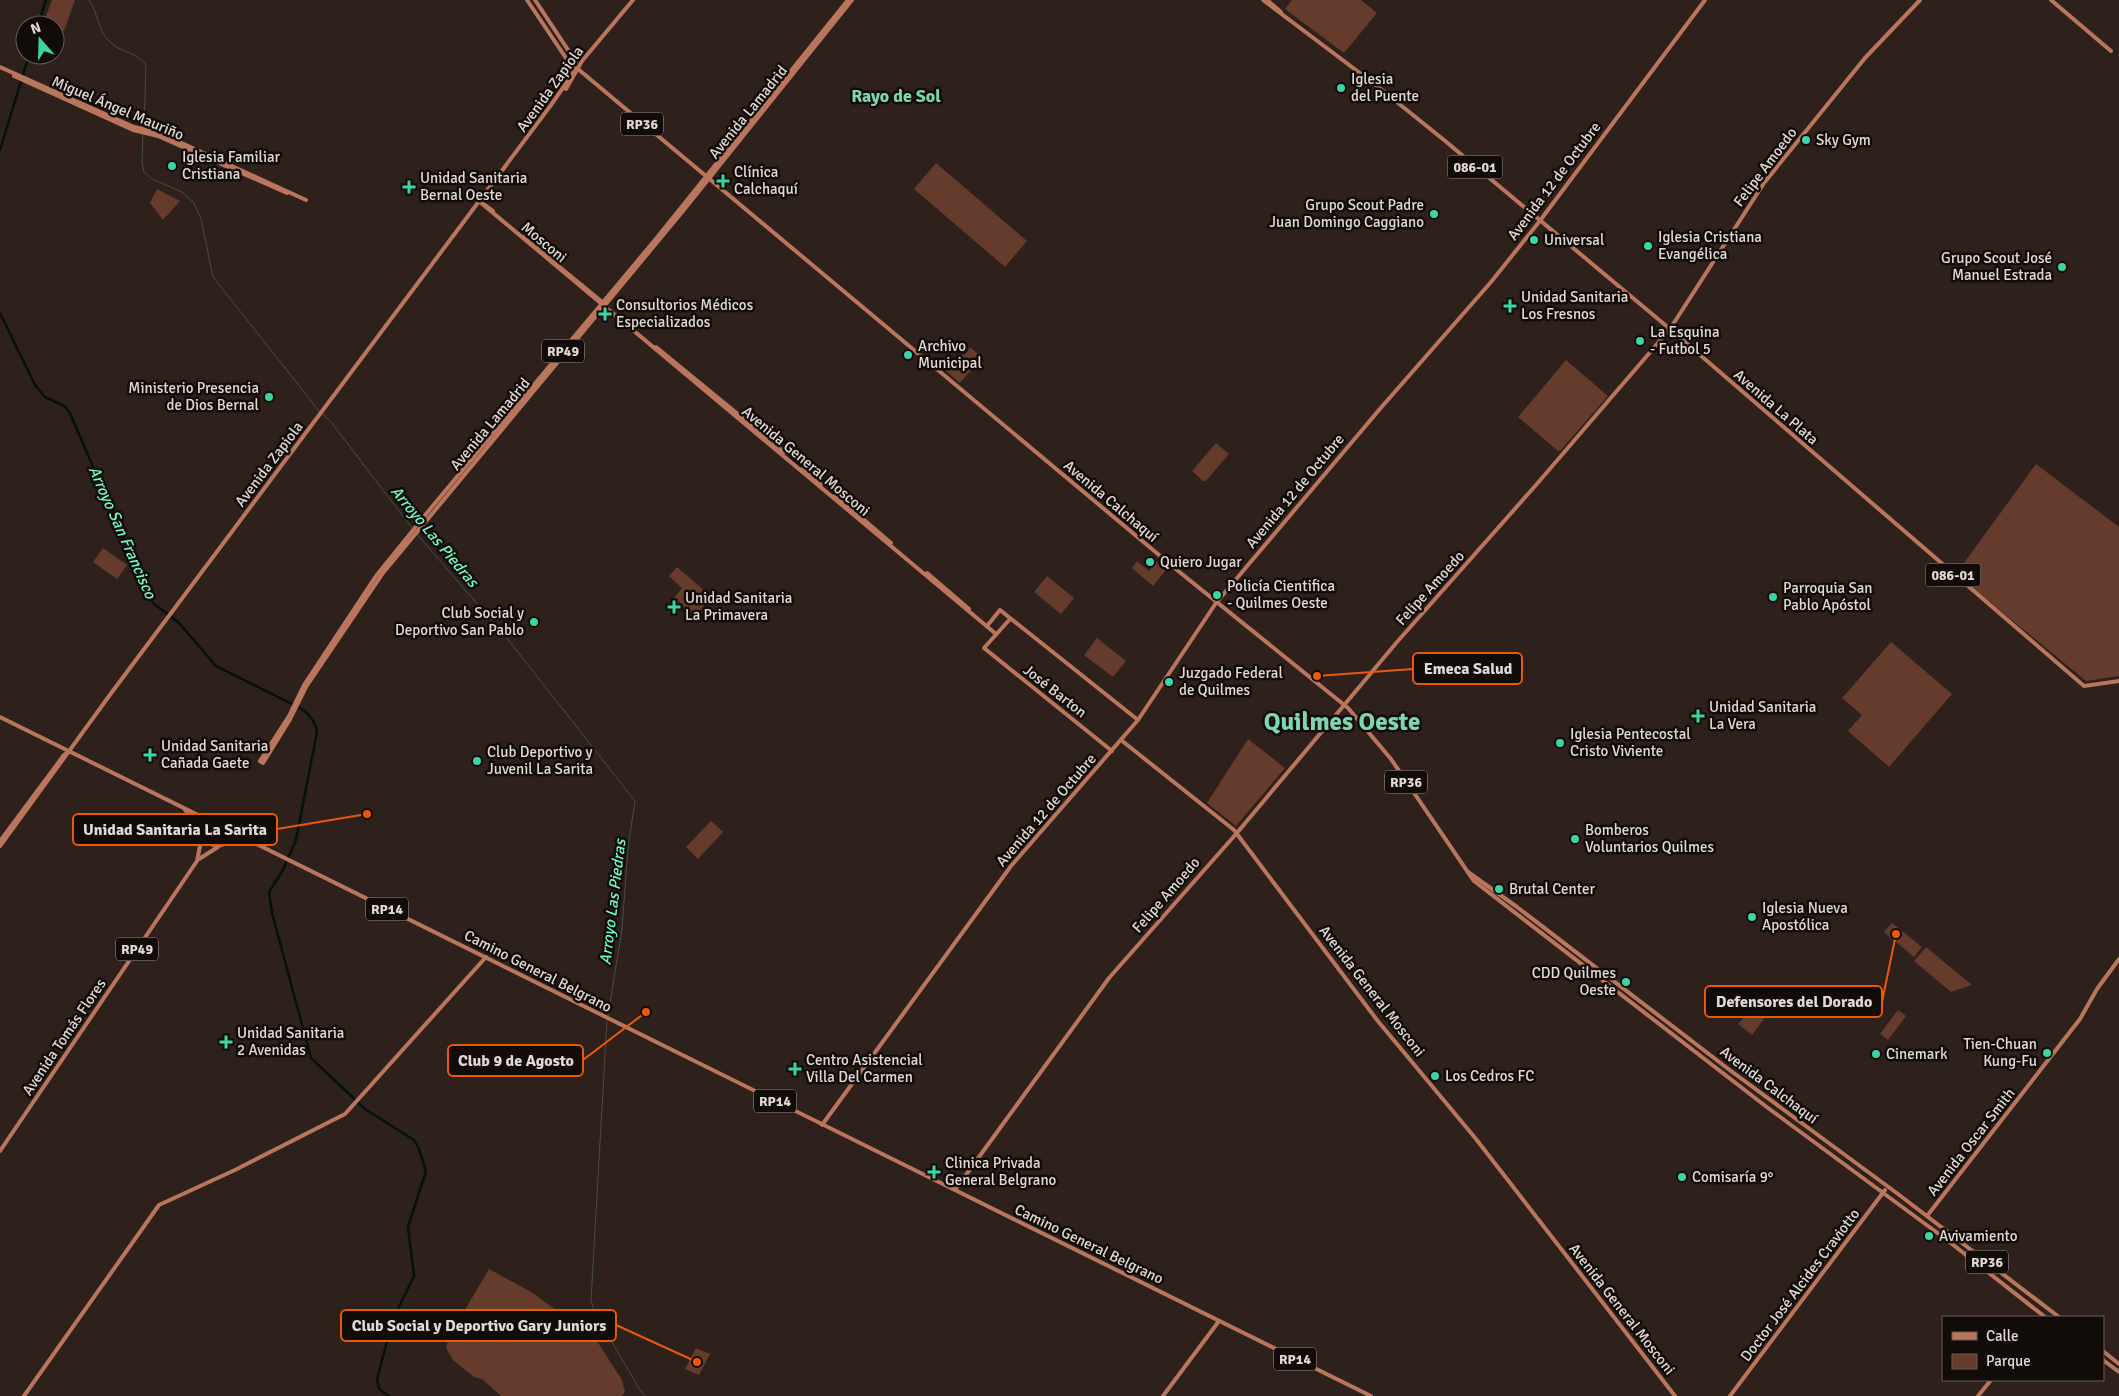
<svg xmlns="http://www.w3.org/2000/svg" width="2119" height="1396" font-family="Signika,sans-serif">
  <rect width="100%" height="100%" fill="#2e201b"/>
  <g fill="#653b2b">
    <polygon points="52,0 75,0 64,31 55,28 55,25 43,24"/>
    <polygon points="1292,0 1361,0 1377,13 1344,53 1285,9"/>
    <polygon points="936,163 1027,241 1005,267 914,189"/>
    <polygon points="157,189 180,201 163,220 150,203"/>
    <polygon points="968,348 971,348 982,357 960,383 946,371 948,368 952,370 963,354 964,355 969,350"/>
    <polygon points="1566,360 1608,396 1561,450 1558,451 1518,417"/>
    <polygon points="1216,443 1229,454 1206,481 1203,481 1192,471"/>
    <polygon points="2036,464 2119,527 2119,676 2086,681 1956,574"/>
    <polygon points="103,548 127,565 117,579 93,562"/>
    <polygon points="1137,561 1149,571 1157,562 1166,570 1153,586 1132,568"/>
    <polygon points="677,567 712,597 695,616 674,598 682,588 669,576"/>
    <polygon points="1047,576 1074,598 1061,614 1034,592"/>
    <polygon points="1097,638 1126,661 1113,677 1084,655"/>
    <polygon points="1891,642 1952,694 1889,767 1848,731 1862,715 1842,698"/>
    <polygon points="1248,739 1285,768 1236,826 1207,803"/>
    <polygon points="711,821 723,832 698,859 686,847"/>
    <polygon points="1892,923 1922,947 1914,957 1884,932"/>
    <polygon points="1926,947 1972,985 1951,992 1914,961"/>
    <polygon points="1751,999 1769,1012 1752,1035 1738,1024 1747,1014 1742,1010"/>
    <polygon points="1898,1010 1906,1016 1888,1040 1880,1034"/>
    <polygon points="489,1269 533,1293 597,1341 622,1380 625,1392 622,1396 501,1396 482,1379 474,1377 453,1360 446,1348 449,1337"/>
    <polygon points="696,1348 710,1354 699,1375 685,1369"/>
  </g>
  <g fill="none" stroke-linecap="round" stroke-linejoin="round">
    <g stroke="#474d48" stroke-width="1">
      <path d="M89 0C98 12 98 32 110 42 120 52 138 53 146 65L144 128"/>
      <polyline points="143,134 142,162 144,172 152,179 182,192 194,203 201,219 213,277 319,411"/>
      <polyline points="322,413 331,422 412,528"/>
      <polyline points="416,533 510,642 635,801 628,848 622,929 608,1016"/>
      <polyline points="607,1020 591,1300 595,1313 640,1390 645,1396"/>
    </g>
    <g stroke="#05110c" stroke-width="2.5">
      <polyline points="38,25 46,0"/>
      <polyline points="0,150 29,55"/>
      <path d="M0 313 35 385 45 397 64 406 70 413 148 595 153 603 179 623 216 666 302 709C309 714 316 723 317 732L296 840 283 870 269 892 272 913 311 1058 365 1109 414 1140 419 1149 426 1171 408 1227 414 1276 393 1319 377 1379 379 1389 389 1396"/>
    </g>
    <g stroke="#ba765c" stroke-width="4">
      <polyline points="527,0 572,67 578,69 1177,570 1348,708 1391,759 1474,881 1768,1108 1947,1240 2045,1317"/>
      <polyline points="535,0 576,62"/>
      <polyline points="848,0 655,240 431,508 376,576 304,685 289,716 260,761 263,763 289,721 306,687 383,573 683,211 852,0"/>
      <polyline points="1263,0 1377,86 1444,140 1670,329 2084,686 2119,681"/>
      <polyline points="1267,0 1281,12"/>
      <polyline points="2051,0 2111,51"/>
      <polyline points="0,67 134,127 157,132 175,140 306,200"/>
      <polyline points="14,76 133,130 158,136 287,193"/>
      <polyline points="566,89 582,61 633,0"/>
      <polyline points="480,202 996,634"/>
      <polyline points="481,202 493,211"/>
      <polyline points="523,237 601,301"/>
      <polyline points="656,347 784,452"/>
      <polyline points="803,468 822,484"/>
      <polyline points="835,495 891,543"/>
      <polyline points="927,573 969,609"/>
      <polyline points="1010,619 984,648 1112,751"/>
      <polyline points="987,626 1000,610 1138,720"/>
      <polyline points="0,717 1371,1396"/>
      <polyline points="1121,740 1234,830 1377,1020 1476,1139 1675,1396"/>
      <path d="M185 810C198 821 205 856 226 843L228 837 226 830"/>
      <polyline points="202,833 205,826 213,823"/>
      <polyline points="0,841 64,755 69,751"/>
      <polyline points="224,844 237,843 252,844"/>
      <polyline points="0,846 112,692 551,105 569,79 576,60"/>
      <polyline points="199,859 218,847"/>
      <polyline points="1468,872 1517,907 1731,1071 1898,1194 2059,1317"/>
      <polyline points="822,1125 1011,866 1138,720 1216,603 1379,410 1491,282 1539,222 1705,0"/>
      <polyline points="0,1151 197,861 202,836"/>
      <polyline points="955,1190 1109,978 1236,834 1397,642 1536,485 1670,329 1764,183 1865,58 1920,0"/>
      <polyline points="1927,1216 2080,1019 2097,989 2119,959"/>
      <polyline points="2103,1351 2119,1364"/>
      <polyline points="2103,1360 2119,1372"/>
      <polyline points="24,1396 159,1205 235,1170 345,1114 486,957"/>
      <polyline points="1163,1396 1219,1321"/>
      <polyline points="1730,1396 1885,1190"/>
      <polyline points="1978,1396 1991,1380"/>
    </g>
  </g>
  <g fill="#3bd4a4" stroke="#120c09" stroke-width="2">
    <circle cx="1341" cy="88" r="5"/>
    <circle cx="1806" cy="140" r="5"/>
    <circle cx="172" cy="166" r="5"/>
    <path d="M720.5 173.5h5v5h5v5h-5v5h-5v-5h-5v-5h5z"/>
    <path d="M406.5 179.5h5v5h5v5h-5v5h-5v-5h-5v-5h5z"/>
    <circle cx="1434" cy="214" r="5"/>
    <circle cx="1534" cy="240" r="5"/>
    <circle cx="1648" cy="246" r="5"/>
    <circle cx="2062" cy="267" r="5"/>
    <path d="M1507.5 298.5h5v5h5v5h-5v5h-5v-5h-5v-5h5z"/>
    <path d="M602.5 306.5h5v5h5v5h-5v5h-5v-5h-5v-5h5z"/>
    <circle cx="1640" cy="341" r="5"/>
    <circle cx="908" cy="355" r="5"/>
    <circle cx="269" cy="397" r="5"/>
    <circle cx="1150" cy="562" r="5"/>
    <circle cx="1217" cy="595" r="5"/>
    <circle cx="1773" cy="597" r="5"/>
    <path d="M671.5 599.5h5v5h5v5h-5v5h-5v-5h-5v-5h5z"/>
    <circle cx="534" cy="622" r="5"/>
    <circle cx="1169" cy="682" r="5"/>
    <path d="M1695.5 708.5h5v5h5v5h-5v5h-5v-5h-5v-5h5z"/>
    <circle cx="1560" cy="743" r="5"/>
    <path d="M147.5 747.5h5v5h5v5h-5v5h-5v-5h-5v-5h5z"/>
    <circle cx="477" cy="761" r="5"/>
    <circle cx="1575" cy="839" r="5"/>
    <circle cx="1499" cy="889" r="5"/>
    <circle cx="1752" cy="917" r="5"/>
    <circle cx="1626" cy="982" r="5"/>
    <path d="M223.5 1034.5h5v5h5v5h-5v5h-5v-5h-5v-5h5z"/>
    <circle cx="2047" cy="1053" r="5"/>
    <circle cx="1876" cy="1054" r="5"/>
    <path d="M792.5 1061.5h5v5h5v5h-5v5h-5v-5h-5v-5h5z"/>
    <circle cx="1435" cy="1076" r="5"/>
    <path d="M931.5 1164.5h5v5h5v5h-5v5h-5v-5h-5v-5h5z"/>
    <circle cx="1682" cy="1177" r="5"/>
    <circle cx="1929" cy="1236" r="5"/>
  </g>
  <g text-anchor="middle" stroke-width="5" stroke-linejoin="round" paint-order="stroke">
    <g fill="#120c09" stroke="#a49c98" stroke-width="1">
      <rect x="621" y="112.5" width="42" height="23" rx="4"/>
      <rect x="1447.5" y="155.5" width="55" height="23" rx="4"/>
      <rect x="542" y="339.5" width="42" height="23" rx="4"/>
      <rect x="1925.5" y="563.5" width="55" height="23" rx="4"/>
      <rect x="1385" y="770.5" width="42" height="23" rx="4"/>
      <rect x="366" y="897.5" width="42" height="23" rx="4"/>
      <rect x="116" y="937.5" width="42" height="23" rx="4"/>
      <rect x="754" y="1089.5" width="42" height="23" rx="4"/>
      <rect x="1966" y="1250.5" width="42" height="23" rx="4"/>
      <rect x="1274" y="1347.5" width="42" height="23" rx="4"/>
    </g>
    <g font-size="14" font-weight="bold" fill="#e2d9d5">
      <text x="642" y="129">RP36</text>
      <text x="1475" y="172">086-01</text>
      <text x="563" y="356">RP49</text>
      <text x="1953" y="580">086-01</text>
      <text x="1406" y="787">RP36</text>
      <text x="387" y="914">RP14</text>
      <text x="137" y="954">RP49</text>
      <text x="775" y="1106">RP14</text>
      <text x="1987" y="1267">RP36</text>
      <text x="1295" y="1364">RP14</text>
    </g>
    <g font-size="15" fill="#e2d9d5" stroke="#120c09" text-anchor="start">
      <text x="1351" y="84">Iglesia<tspan x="1351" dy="17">del Puente</tspan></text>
      <text x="1816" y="145">Sky Gym</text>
      <text x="182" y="162">Iglesia Familiar<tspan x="182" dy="17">Cristiana</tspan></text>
      <text x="734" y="177">Clínica<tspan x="734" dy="17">Calchaquí</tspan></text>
      <text x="420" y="183">Unidad Sanitaria<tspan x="420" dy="17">Bernal Oeste</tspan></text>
      <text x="1424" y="210" text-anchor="end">Grupo Scout Padre<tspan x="1424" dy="17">Juan Domingo Caggiano</tspan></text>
      <text x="1658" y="242">Iglesia Cristiana<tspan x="1658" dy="17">Evangélica</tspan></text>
      <text x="1544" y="245">Universal</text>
      <text x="2052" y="263" text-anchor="end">Grupo Scout José<tspan x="2052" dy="17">Manuel Estrada</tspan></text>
      <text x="1521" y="302">Unidad Sanitaria<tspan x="1521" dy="17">Los Fresnos</tspan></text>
      <text x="616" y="310">Consultorios Médicos<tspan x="616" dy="17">Especializados</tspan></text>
      <text x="1650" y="337">La Esquina<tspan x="1650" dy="17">- Futbol 5</tspan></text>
      <text x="918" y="351">Archivo<tspan x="918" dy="17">Municipal</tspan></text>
      <text x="259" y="393" text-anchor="end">Ministerio Presencia<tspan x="259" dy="17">de Dios Bernal</tspan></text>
      <text x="1160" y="567">Quiero Jugar</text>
      <text x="1227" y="591">Policía Cientifica<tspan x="1227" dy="17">- Quilmes Oeste</tspan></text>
      <text x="1783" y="593">Parroquia San<tspan x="1783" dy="17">Pablo Apóstol</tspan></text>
      <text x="685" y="603">Unidad Sanitaria<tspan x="685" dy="17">La Primavera</tspan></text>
      <text x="524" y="618" text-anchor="end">Club Social y<tspan x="524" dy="17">Deportivo San Pablo</tspan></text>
      <text x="1179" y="678">Juzgado Federal<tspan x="1179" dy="17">de Quilmes</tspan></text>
      <text x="1709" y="712">Unidad Sanitaria<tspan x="1709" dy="17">La Vera</tspan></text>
      <text x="1570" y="739">Iglesia Pentecostal<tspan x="1570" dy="17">Cristo Viviente</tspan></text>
      <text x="161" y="751">Unidad Sanitaria<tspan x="161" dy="17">Cañada Gaete</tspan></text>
      <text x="487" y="757">Club Deportivo y<tspan x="487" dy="17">Juvenil La Sarita</tspan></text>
      <text x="1585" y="835">Bomberos<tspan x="1585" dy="17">Voluntarios Quilmes</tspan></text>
      <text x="1509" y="894">Brutal Center</text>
      <text x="1762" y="913">Iglesia Nueva<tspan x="1762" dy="17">Apostólica</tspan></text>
      <text x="1616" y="978" text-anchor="end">CDD Quilmes<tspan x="1616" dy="17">Oeste</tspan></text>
      <text x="237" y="1038">Unidad Sanitaria<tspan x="237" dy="17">2 Avenidas</tspan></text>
      <text x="2037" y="1049" text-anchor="end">Tien-Chuan<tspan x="2037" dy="17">Kung-Fu</tspan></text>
      <text x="1886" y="1059">Cinemark</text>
      <text x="806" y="1065">Centro Asistencial<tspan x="806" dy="17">Villa Del Carmen</tspan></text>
      <text x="1445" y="1081">Los Cedros FC</text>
      <text x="945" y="1168">Clinica Privada<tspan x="945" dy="17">General Belgrano</tspan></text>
      <text x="1692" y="1182">Comisaría 9°</text>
      <text x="1939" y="1241">Avivamiento</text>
    </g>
    <g font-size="15" fill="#e2d9d5" stroke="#120c09">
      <text transform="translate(550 89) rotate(-54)" y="5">Avenida Zapiola</text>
      <text transform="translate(118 108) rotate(23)" y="5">Miguel Ángel Mauriño</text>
      <text transform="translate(748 112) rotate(-51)" y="5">Avenida Lamadrid</text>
      <text transform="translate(1765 167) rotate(-53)" y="5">Felipe Amoedo</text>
      <text transform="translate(1554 181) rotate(-53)" y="5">Avenida 12 de Octubre</text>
      <text transform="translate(544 242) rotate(40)" y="5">Mosconi</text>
      <text transform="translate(1776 407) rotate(41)" y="5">Avenida La Plata</text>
      <text transform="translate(490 424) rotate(-50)" y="5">Avenida Lamadrid</text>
      <text transform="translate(806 461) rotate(40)" y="5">Avenida General Mosconi</text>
      <text transform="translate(269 464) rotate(-53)" y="5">Avenida Zapiola</text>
      <text transform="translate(1295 491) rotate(-50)" y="5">Avenida 12 de Octubre</text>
      <text transform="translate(1111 501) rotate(40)" y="5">Avenida Calchaquí</text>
      <text transform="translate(1430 588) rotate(-48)" y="5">Felipe Amoedo</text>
      <text transform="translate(1055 691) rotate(38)" y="5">José Barton</text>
      <text transform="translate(1046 810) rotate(-49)" y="5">Avenida 12 de Octubre</text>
      <text transform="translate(1166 895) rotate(-49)" y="5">Felipe Amoedo</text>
      <text transform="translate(538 971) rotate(27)" y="5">Camino General Belgrano</text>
      <text transform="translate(1372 991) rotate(52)" y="5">Avenida General Mosconi</text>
      <text transform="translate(64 1037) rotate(-56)" y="5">Avenida Tomás Flores</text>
      <text transform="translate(1769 1085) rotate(37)" y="5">Avenida Calchaquí</text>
      <text transform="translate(1971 1142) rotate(-52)" y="5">Avenida Oscar Smith</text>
      <text transform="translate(1089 1244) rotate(26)" y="5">Camino General Belgrano</text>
      <text transform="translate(1800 1285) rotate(-53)" y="5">Doctor José Alcides Craviotto</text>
      <text transform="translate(1622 1309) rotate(52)" y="5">Avenida General Mosconi</text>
    </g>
    <g font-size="16" font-style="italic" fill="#72f9c9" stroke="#120c09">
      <text transform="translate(123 532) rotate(66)" y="6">Arroyo San Francisco</text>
      <text transform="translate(435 536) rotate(50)" y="6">Arroyo Las Piedras</text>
      <text transform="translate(612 902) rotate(-83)" y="6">Arroyo Las Piedras</text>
    </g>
    <g font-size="18" font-weight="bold" fill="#7cd6b3" stroke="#120c09">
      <text x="896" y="102">Rayo de Sol</text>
    </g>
    <g font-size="25" font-weight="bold" fill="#7cd6b3" stroke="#120c09">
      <text x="1342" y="730">Quilmes Oeste</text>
    </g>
  </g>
  <path fill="none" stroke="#e8590c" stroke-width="2" d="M1317 676L1413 669M367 814L277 829M1896 934L1882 1002M646 1012L583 1060M697 1362L616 1325"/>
  <g fill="#e8590c" stroke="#120c09" stroke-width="2">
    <circle cx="1317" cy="676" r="5"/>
    <circle cx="367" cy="814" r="5"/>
    <circle cx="1896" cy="934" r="5"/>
    <circle cx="646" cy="1012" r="5"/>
    <circle cx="697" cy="1362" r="5"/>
  </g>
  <g fill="#120c09" stroke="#e8590c" stroke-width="2">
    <rect x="1413" y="653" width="109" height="31" rx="5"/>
    <rect x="73" y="814" width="204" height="31" rx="5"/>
    <rect x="1705" y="986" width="177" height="31" rx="5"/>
    <rect x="448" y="1045" width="135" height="31" rx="5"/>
    <rect x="341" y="1310" width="275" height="31" rx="5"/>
  </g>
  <g font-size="16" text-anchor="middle" font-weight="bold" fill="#e2d9d5">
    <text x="1468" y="674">Emeca Salud</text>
    <text x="175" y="835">Unidad Sanitaria La Sarita</text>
    <text x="1794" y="1007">Defensores del Dorado</text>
    <text x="516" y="1066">Club 9 de Agosto</text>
    <text x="479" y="1331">Club Social y Deportivo Gary Juniors</text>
  </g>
  <rect x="1942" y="1316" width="162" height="65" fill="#120c09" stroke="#655e5b"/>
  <rect x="1952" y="1332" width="25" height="8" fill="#ba765c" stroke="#655e5b"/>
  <text x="1986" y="1341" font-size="15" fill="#e2d9d5">Calle</text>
  <rect x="1952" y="1354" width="25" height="15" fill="#653b2b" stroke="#655e5b"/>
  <text x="1986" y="1366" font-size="15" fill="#e2d9d5">Parque</text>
  <g transform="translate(40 40) rotate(340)"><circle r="24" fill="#120c09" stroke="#655e5b"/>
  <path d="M0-4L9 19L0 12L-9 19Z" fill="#3bd4a4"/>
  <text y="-8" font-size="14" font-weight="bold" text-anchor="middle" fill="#e2d9d5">N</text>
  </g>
</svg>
